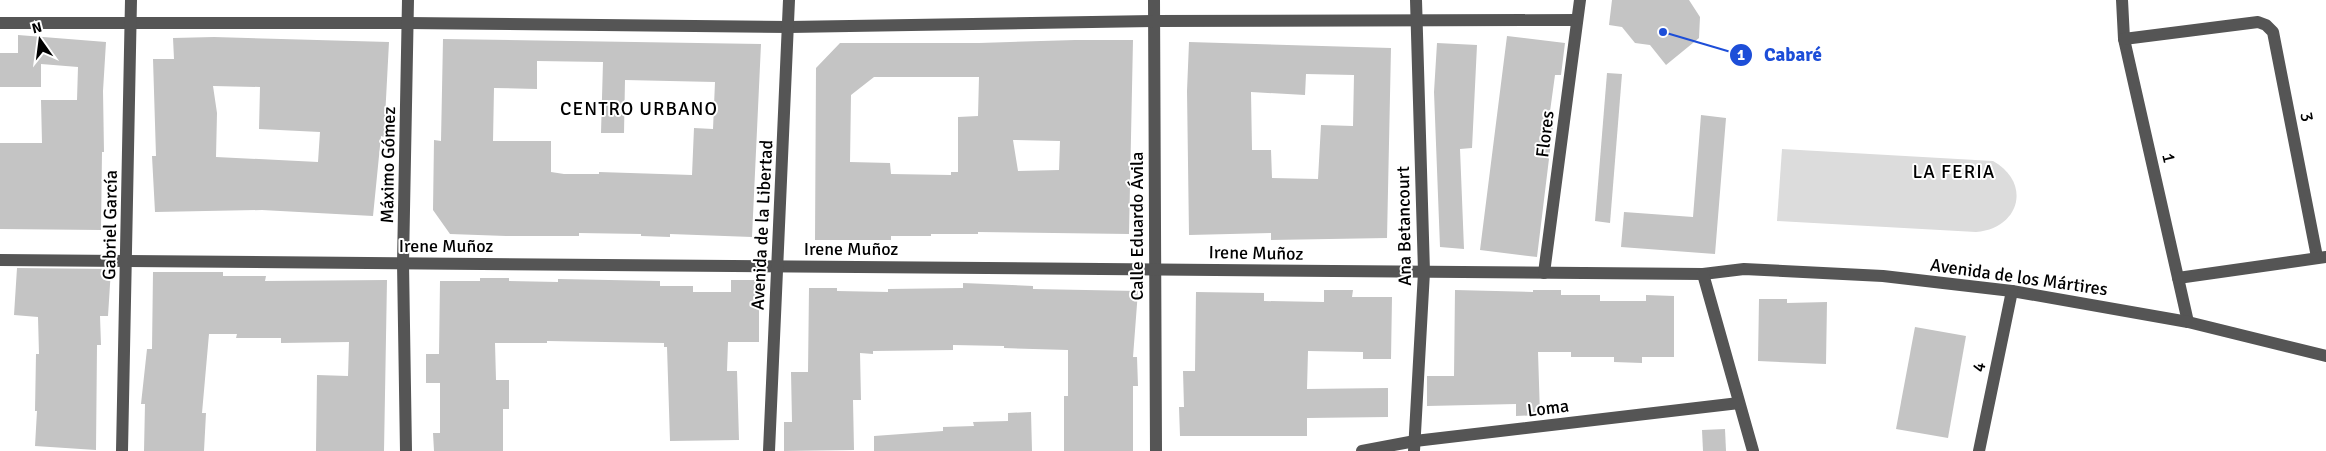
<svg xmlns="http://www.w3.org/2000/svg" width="2326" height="451" font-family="Signika,sans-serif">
  <rect width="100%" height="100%" fill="#fff"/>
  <path fill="#dcdcdc" d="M1782 149 1993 161C2032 183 2020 228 1976 232L1777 221Z"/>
  <g fill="#c4c4c4" fill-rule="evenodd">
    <polygon points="1612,0 1689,0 1700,17 1699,38 1666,65 1650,45 1635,43 1622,27 1609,25"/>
    <polygon points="18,35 106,42 103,91 104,152 102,152 101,230 0,229 0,143 42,143 41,100 77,100 78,67 41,64 41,87 0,87 0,53 18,53"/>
    <polygon points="1507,36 1565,43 1561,75 1555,75 1548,126 1553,126 1537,257 1480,250"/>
    <path d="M214 37 389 42 384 137 381 136 373 216 262 210 155 212 152 156H156L153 59H174L173 38ZM213 86 260 87 259 129 320 132 318 162 216 157 217 113Z"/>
    <path d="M443 39 761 44 752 237 670 234V237L641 236V234L579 233V236H506L450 234 433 210 434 140 441 141ZM537 61 603 62 601 133H624L625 80 715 82 713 129 694 128 692 175 599 172V174H564L551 172V141H493L494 88 537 89Z"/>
    <path d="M1075 40H1133L1129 234 978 232V234H931V236H891V240H815L816 68 840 43H979ZM874 77H979L978 116 958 117V172H951V175L891 174 890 163 850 162 851 95ZM1013 140 1060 141 1059 170 1018 171Z"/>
    <path d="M1189 42 1391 48 1387 238 1271 240V233L1189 235 1187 91ZM1306 74 1354 75 1353 126 1321 125 1318 179 1272 178 1271 150H1252L1251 92 1305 95Z"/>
    <polygon points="1437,43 1477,45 1472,148 1460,149 1464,249 1440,247 1434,92"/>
    <polygon points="1607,73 1622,74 1610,223 1595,221"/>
    <polygon points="1701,115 1726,118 1715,254 1621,247 1624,212 1693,217"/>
    <polygon points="17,268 111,269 108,316 100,316 101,345 97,345 96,450 35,446 37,411 35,411 36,354 39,354 38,317 14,315"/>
    <polygon points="153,272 223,272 223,276 266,276 265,281 387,280 384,451 316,451 317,375 348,376 349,342 281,343 281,338 236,338 237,334 209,334 202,413 206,413 204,451 144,451 145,404 141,404 147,349 152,349"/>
    <polygon points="480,278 509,278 509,281 558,282 558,279 660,281 660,286 693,286 693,292 731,292 731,280 759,280 759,342 728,342 727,371 737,371 739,440 670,441 667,347 664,347 664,343 547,341 547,343 495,343 496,380 509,380 509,409 503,409 503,451 434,451 433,433 440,433 440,383 426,383 426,354 439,354 440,281 480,281"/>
    <polygon points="963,283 1033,286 1033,289 1138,291 1133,357 1137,357 1138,386 1133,386 1133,451 1064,451 1064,396 1068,396 1068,350 1004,348 1004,346 953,345 953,350 873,351 873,354 860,353 861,400 853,400 854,450 784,451 784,422 792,422 791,372 808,372 809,288 837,288 837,291 888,292 888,289 963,288"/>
    <polygon points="1324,290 1353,290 1352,297 1392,297 1391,359 1363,359 1363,352 1308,351 1307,389 1388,388 1388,417 1307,418 1307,436 1180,436 1179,407 1184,407 1183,371 1195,371 1196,292 1264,293 1264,301 1324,302"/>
    <polygon points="1455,290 1533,292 1533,290 1561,290 1561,295 1600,295 1600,301 1646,301 1646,295 1674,296 1674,357 1642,357 1642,363 1614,362 1614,357 1571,357 1571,352 1538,352 1540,415 1516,416 1516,404 1427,406 1427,376 1454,376"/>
    <polygon points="1759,299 1787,299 1787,303 1827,302 1826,364 1758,361"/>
    <polygon points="1915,327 1966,336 1948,438 1896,429"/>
    <polygon points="1031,412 1032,451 874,451 874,436 943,431 943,427 974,426 973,422 1008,421 1008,413"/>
    <polygon points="1725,429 1726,451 1703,451 1702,430"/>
  </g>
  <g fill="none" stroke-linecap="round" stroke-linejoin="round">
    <g stroke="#555" stroke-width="12">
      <polyline points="1154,0 1156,451"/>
      <polyline points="2122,0 2124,39 2188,322"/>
      <polyline points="0,23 408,23 789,27 1153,21 1577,20"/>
      <polyline points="2124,39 2258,22 2266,25 2273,32 2317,257"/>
      <polyline points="0,260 1703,274 1744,269 1883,276 2012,291 2188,322 2326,356"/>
      <polyline points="1544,273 1580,0"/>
      <polyline points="1703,274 1753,451"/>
      <polyline points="2178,278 2326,257"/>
      <polyline points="122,451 131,0"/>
      <polyline points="406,451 403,263 408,0"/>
      <polyline points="769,451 789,0"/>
      <polyline points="1362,451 1415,441 1739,403"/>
      <polyline points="1414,451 1424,272 1416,0"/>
      <polyline points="1979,451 2012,291"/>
    </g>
  </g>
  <g text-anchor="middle" stroke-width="4" stroke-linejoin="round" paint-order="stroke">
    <g font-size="18" fill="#000" stroke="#fff">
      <text transform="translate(2307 117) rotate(79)" y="6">3</text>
      <text transform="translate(1545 134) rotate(-83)" y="6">Flores</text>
      <text transform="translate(2169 158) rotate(77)" y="6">1</text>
      <text transform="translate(388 165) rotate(-89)" y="6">Máximo Gómez</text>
      <text transform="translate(110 225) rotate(-89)" y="6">Gabriel García</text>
      <text transform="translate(762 225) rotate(-87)" y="6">Avenida de la Libertad</text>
      <text transform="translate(1137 226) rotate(-90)" y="6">Calle Eduardo Ávila</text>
      <text transform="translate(1404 226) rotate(-91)" y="6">Ana Betancourt</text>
      <text x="446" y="252">Irene Muñoz</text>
      <text x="851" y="255">Irene Muñoz</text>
      <text transform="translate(1256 253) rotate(1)" y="6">Irene Muñoz</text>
      <text transform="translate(2019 277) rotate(8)" y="6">Avenida de los Mártires</text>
      <text transform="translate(1979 367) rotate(-78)" y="6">4</text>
      <text transform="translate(1548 408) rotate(-7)" y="6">Loma</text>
    </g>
    <g font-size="19" letter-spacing="1" fill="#000" stroke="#fff">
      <text x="639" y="115">CENTRO URBANO</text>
      <text x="1954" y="178">LA FERIA</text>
    </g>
  </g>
  <path fill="none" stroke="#1d4ed8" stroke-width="2" d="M1663 32L1741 55"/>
  <g fill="#1d4ed8" stroke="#fff" stroke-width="2">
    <circle cx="1663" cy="32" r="5"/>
    <circle cx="1741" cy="55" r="12"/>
  </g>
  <g font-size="15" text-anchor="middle" font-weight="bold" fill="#fff">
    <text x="1741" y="60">1</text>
  </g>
  <g font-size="19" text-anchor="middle" font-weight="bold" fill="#1d4ed8" stroke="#fff" stroke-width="4" stroke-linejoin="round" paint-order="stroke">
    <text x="1793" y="61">Cabaré</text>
  </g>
  <g transform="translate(40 40) rotate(346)" stroke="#ffffff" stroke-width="4" paint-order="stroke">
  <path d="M0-4L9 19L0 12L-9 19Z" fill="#000000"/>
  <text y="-8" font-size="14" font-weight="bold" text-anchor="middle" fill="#000000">N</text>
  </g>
</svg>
